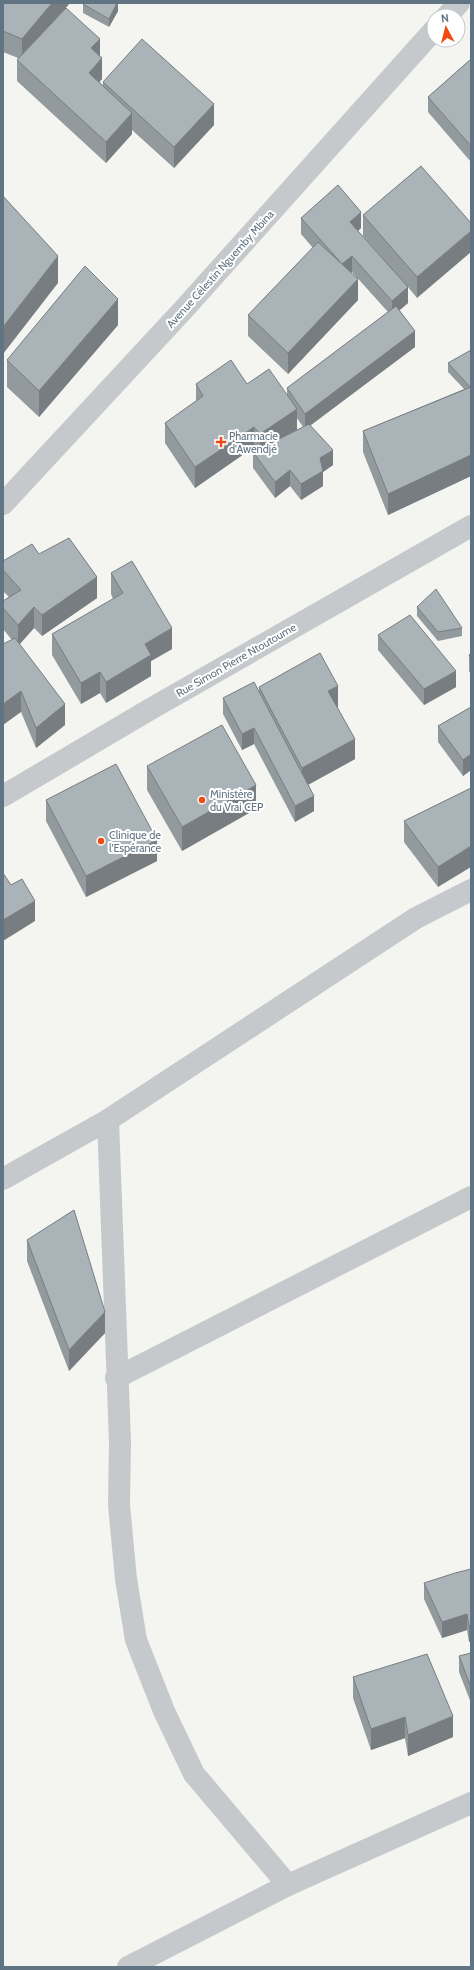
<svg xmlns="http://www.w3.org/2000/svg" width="474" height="1970" font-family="Cabin,sans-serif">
  <rect width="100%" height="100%" fill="#f4f5f0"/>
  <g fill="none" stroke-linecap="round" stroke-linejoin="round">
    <g stroke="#c6c9cc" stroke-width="22">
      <polyline points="447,16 459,3"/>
      <polyline points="3,504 184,309 434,30"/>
      <polyline points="3,796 154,707 471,526"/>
      <polyline points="108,1120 120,1442 119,1505 126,1579 136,1640 164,1711 194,1774 288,1885"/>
      <polyline points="3,1179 108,1120 416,918 471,890"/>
      <polyline points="116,1378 471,1197"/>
      <polyline points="128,1967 288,1885 471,1803"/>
    </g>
  </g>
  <g fill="#929a9e" fill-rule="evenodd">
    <polygon points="3,3 61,13 100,56 102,79 99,82 103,85 103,82 214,125 174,168 132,130 132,134 106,163 17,81 17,60 18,58 3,52"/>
    <polygon points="118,3 118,11 109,27 83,13 83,4"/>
    <polygon points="471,59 471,162 428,112 428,97"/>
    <path d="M421 166 417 298 408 287V303L399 310 415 347 310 426 333 465 323 472V486L301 500 290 486 275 498 253 468V452L256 450 254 447 195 488 165 443V423L196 401V384H247L287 395V388L388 312 352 272 351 273 358 300 288 374 248 336V315L313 248 301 234V218L361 228 358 231 386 262 363 236V215ZM297 418 303 427 297 430Z"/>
    <polygon points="118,325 39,417 7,387 7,360"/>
    <polygon points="471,350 471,476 388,515 363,452 363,431 464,389 448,372 448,363"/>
    <polygon points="39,554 97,598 42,636 34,628 19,645 65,725 36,748 21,712 12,640 3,629 3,601 9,597 3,591 3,561"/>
    <polygon points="111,573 172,649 151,661 151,676 106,703 100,693 81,704 52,655 52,634 113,599 111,594"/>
    <polygon points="417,607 462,628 462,636 438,641 417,616"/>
    <polygon points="378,635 456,687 424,705 378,650"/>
    <polygon points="471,653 471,675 469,671 469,655"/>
    <polygon points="259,687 338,707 337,707 355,759 308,785 314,811 295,822 254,744 242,750 223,714 223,698 259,692"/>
    <polygon points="471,707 471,770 463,776 438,742 438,726"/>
    <polygon points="147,766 256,809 182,851 147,790"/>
    <polygon points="471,788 438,887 404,842 404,821"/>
    <polygon points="46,800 157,861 86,897 46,821"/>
    <polygon points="27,1240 105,1333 69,1371 27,1261"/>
    <polygon points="471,1569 471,1641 469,1642 467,1630 442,1638 424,1599 424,1583"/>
    <polygon points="471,1653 471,1703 459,1672 459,1656"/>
    <polygon points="353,1677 453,1737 408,1756 405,1738 371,1750 353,1698"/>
  </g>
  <g fill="#777d81">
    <polygon points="52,3 70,3 22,60 22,39"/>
    <polygon points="117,3 118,3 118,11 109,27 109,19"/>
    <polygon points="100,39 100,60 91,48"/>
    <polygon points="102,58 102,79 89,94 89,73"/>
    <polygon points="214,104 214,125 174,168 174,147"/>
    <polygon points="132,113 132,134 106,163 106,142"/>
    <polygon points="361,212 361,228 350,238 350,222"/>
    <polygon points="471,231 471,252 417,298 417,277"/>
    <polygon points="58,256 58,283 3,354 3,327"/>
    <polygon points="352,256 352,272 342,280 342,264"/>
    <polygon points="358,279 358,300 288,374 288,353"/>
    <polygon points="408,287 408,303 392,317 392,301"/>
    <polygon points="118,299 118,325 39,417 39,391"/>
    <polygon points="415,331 415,347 305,429 305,414"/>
    <polygon points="297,409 297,430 260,455 260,434"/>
    <polygon points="254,427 254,447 195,488 195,467"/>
    <polygon points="333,450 333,465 323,472 323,486 301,500 301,484 320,458"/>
    <polygon points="471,455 471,476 388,515 388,494"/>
    <polygon points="290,470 290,486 275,498 275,482"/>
    <polygon points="97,577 97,598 42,636 42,615"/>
    <polygon points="34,607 34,628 18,646 18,625"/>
    <polygon points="172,628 172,649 151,661 151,676 106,703 106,682 145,644"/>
    <polygon points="456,671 456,687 424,705 424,689"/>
    <polygon points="100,672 100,693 81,704 81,683"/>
    <polygon points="338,686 338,707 328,712 328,691"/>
    <polygon points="21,691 21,712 3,725 3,704"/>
    <polygon points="65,704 65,725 36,748 36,728"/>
    <polygon points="254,728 254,744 242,750 242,734"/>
    <polygon points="355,739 355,759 302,788 302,768"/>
    <polygon points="471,754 471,770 463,776 463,760"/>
    <polygon points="256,785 256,809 182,851 182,827"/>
    <polygon points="314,796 314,811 295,822 295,806"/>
    <polygon points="157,840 157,861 86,897 86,876"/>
    <polygon points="471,846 471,867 438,887 438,867"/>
    <polygon points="35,901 35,921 3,941 3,920"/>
    <polygon points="105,1312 105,1333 69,1371 69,1350"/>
    <polygon points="467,1614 467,1630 442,1638 442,1622"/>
    <polygon points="471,1625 471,1641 469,1642 469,1626"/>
    <polygon points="453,1716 453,1737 408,1756 408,1735"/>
    <polygon points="405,1717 405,1738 371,1750 371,1729"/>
  </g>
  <g fill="#aab3b8" stroke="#777d81">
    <polygon points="3,3 52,3 22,39 3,31"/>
    <polygon points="84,3 117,3 109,19 83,4"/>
    <polygon points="66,8 100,39 91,48 102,58 89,73 132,113 106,142 17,60"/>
    <polygon points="142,39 214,104 174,147 103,82"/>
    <polygon points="471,59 471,146 428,97"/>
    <polygon points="421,166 471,223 471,231 417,277 363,215"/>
    <polygon points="338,185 361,212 350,222 408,287 392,301 352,256 342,264 301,218"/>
    <polygon points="3,196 58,256 3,327"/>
    <polygon points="318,242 358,279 288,353 248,315"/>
    <polygon points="85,266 118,299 39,391 7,360"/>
    <polygon points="396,306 415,331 305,414 287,388"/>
    <polygon points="471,350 471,387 470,387 448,363"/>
    <polygon points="231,360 247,384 269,369 297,409 260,434 254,427 195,467 165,423 203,396 196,384"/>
    <polygon points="471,387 471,455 388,494 363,431"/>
    <polygon points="309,424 333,450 320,458 323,471 301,484 290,470 275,482 253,452"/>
    <polygon points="69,538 97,577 42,615 34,607 18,625 3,608 3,601 21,590 3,570 3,561 32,544 39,554"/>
    <polygon points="132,561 172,628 145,644 151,655 106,682 100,672 81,683 52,634 123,593 111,573"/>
    <polygon points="436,589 462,628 438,632 417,607"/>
    <polygon points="410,615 456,671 424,689 378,635"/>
    <polygon points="15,638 65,704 36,728 21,691 3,704 3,644"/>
    <polygon points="320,653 338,686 328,691 355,739 302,768 259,687"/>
    <polygon points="471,653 471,659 469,655"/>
    <polygon points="254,682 314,796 295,806 254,728 242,734 223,698"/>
    <polygon points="471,707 471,754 463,760 438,726"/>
    <polygon points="222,725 256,785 182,827 147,766"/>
    <polygon points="116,764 157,840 86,876 46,800"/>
    <polygon points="471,788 471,846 438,867 404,821"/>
    <polygon points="3,873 11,885 22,879 35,901 3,920"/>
    <polygon points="74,1210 105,1312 69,1350 27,1240"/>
    <polygon points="471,1569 471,1625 469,1626 467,1614 442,1622 424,1583 455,1573"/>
    <polygon points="471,1653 471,1687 459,1656"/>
    <polygon points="427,1654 453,1716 408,1735 405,1717 371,1729 353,1677"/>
  </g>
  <g fill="#ef4b15" stroke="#fff" stroke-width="1.5">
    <path d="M219 436h4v4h4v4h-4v4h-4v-4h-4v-4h4z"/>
    <circle cx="202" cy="800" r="4"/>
    <circle cx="101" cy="841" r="4"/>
  </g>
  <g text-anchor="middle" stroke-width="4" stroke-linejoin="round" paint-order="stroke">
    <g font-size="11" fill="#617483" stroke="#fff">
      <text transform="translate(220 269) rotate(-48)" y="4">Avenue Célestin Nguemby Mbina</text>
      <text transform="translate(236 660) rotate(-30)" y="4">Rue Simon Pierre Ntoutoume</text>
    </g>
    <g font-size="11" fill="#617483" stroke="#fff" text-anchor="start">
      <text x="229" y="440">Pharmacie<tspan x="229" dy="13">d'Awendjé</tspan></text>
      <text x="210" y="798">Ministère<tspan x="210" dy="13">du Vrai CEP</tspan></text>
      <text x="109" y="839">Clinique de<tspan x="109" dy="13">l'Espérance</tspan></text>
    </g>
  </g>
  <rect width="474" height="1970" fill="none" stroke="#617483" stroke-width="8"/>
  <g transform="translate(446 28) rotate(353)"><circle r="19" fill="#ffffff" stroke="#c0c7cd"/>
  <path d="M0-3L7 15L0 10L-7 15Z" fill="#ef4b15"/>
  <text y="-6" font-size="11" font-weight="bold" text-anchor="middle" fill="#617483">N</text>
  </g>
</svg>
